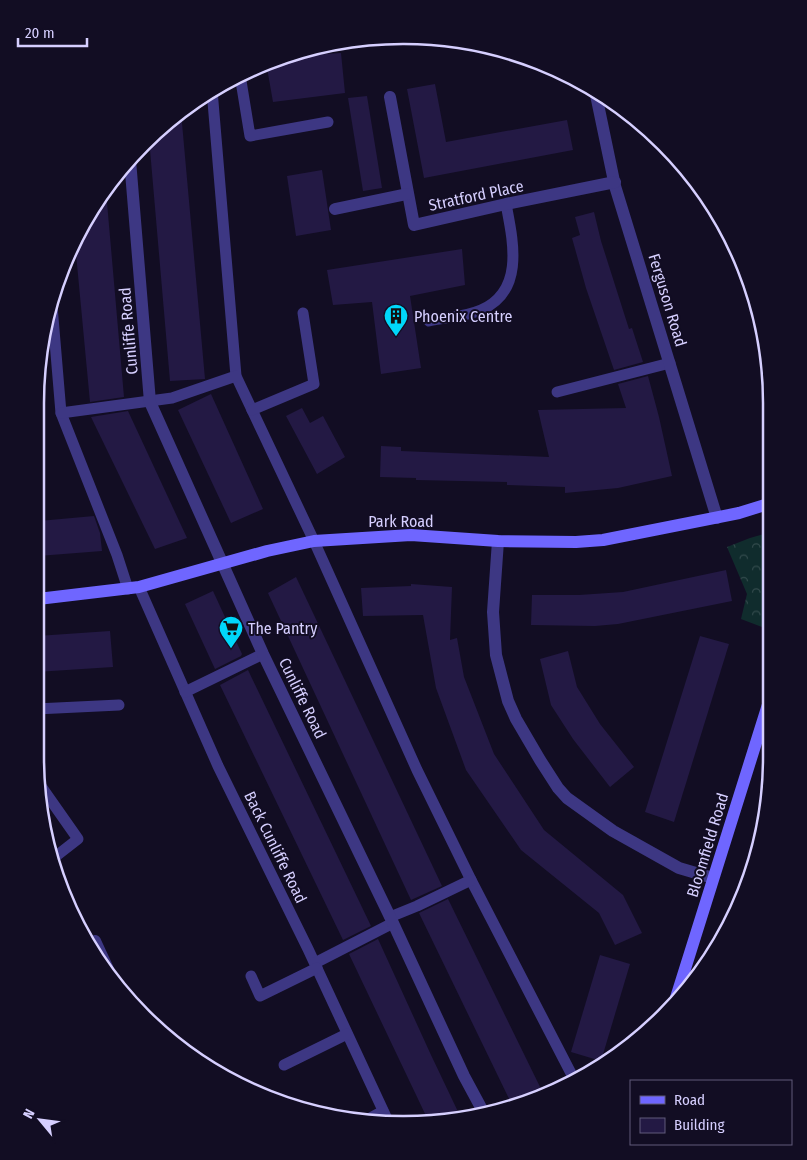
<svg xmlns="http://www.w3.org/2000/svg" width="807" height="1160" font-family="'Fira Sans Condensed',sans-serif">
  <defs>
    <pattern id="forest-crowns" width="20" height="18" patternUnits="userSpaceOnUse" patternTransform="scale(1.25)"><rect width="20" height="18" fill="#102c2d"/><path d="M2 6a3 3 0 1 1 6 0M12 15a3 3 0 1 1 6 0" fill="none" stroke="#324a4c"/></pattern>
  </defs>
  <rect width="100%" height="100%" fill="#120d23"/>
  <polygon fill="url(#forest-crowns)" points="768,533 770,619 767,629 741,619 747,594 727,547 750,538"/>
  <g fill="#231944">
    <polygon points="309,49 310,55 341,53 345,93 273,102 266,62"/>
    <polygon points="435,84 446,142 567,120 573,150 424,178 407,89"/>
    <polygon points="367,96 382,188 363,191 348,98"/>
    <polygon points="181,112 205,379 170,381 149,138"/>
    <polygon points="322,170 331,230 296,236 287,176"/>
    <polygon points="106,191 124,397 90,402 75,243 84,220"/>
    <polygon points="594,212 601,241 629,329 632,328 643,362 614,370 586,288 572,238 580,235 575,217"/>
    <polygon points="462,249 465,285 410,296 421,368 381,374 372,302 333,305 327,270"/>
    <polygon points="648,376 659,417 672,476 618,488 565,493 565,487 507,485 507,482 416,480 416,478 380,477 381,446 401,447 401,451 549,457 538,410 626,408 618,384"/>
    <polygon points="211,394 263,509 231,523 178,410"/>
    <polygon points="302,408 310,423 323,416 345,457 317,474 286,416"/>
    <polygon points="128,411 187,538 155,549 91,417"/>
    <polygon points="94,516 100,533 102,551 38,556 39,521"/>
    <polygon points="726,570 732,601 618,624 595,626 531,625 532,595 579,595 623,592"/>
    <polygon points="296,577 442,886 411,900 268,593"/>
    <polygon points="411,584 452,587 450,640 457,638 464,677 494,754 544,830 623,895 642,933 615,945 599,913 521,850 466,770 436,688 423,615 363,616 361,588 411,586"/>
    <polygon points="213,591 242,654 241,656 215,669 185,604"/>
    <polygon points="110,631 113,667 36,672 37,636"/>
    <polygon points="700,636 729,644 674,822 645,812"/>
    <polygon points="568,651 577,687 600,724 634,767 610,787 573,739 551,705 540,659"/>
    <polygon points="248,670 371,926 343,940 220,685"/>
    <polygon points="448,899 450,903 544,1095 512,1105 419,913"/>
    <polygon points="378,939 431,1055 461,1118 428,1120 349,954"/>
    <polygon points="600,955 630,964 601,1061 571,1052"/>
  </g>
  <g fill="none" stroke-linecap="round" stroke-linejoin="round">
    <g stroke="#3d3783" stroke-width="11">
      <polyline points="240,75 250,136 328,122"/>
      <polyline points="212,90 236,376 314,541 417,770 471,880 575,1081"/>
      <polyline points="52,306 61,413 117,555 128,589"/>
      <path d="M429 321C446 317 465 317 481 310 525 291 513 241 506 204"/>
      <polyline points="557,392 670,363"/>
      <polyline points="252,410 314,384 303,313"/>
      <polyline points="61,413 172,398 236,376"/>
      <polyline points="139,587 218,766 308,949 388,1121"/>
      <polyline points="185,692 263,654"/>
      <polyline points="36,709 119,705"/>
      <polyline points="38,782 78,839 51,860"/>
      <polyline points="390,917 417,906 471,880"/>
      <polyline points="315,963 393,923"/>
      <polyline points="251,976 260,996 317,968"/>
      <polyline points="284,1065 347,1034"/>
      <polyline points="363,1122 383,1111"/>
    </g>
    <g stroke="#3d3783" stroke-width="12">
      <polyline points="595,90 615,186 717,518"/>
      <polyline points="390,97 414,225 506,204 615,182"/>
      <polyline points="130,160 150,402 263,654 393,923 464,1076 485,1115"/>
      <polyline points="335,209 407,194"/>
      <polyline points="498,541 493,612 496,655 508,701 516,719 540,760 558,788 567,798 613,831 679,868 713,878"/>
      <polyline points="89,944 95,941 113,980"/>
    </g>
    <g stroke="#6f66ff" stroke-width="12">
      <polyline points="38,599 139,587 267,551 314,541 411,535 498,541 576,542 603,540 739,513 768,504"/>
      <polyline points="674,1004 771,695"/>
    </g>
  </g>
  <defs>
    <symbol id="building-pin" viewBox="-11 -11 22 30"><path d="M0 17L-7.5 6A9.5 9.5 0 1 1 7.5 6Z" fill="#00d7fa" stroke="#120d23"/><path d="M-4-6H4V6H1V3H-1V6H-4ZM-2.5-4.3h1.7v1.8h-1.7ZM.8-4.3h1.7v1.8H.8ZM-2.5-1h1.7V.8h-1.7ZM.8-1h1.7V.8H.8Z" fill="#111"/></symbol>
    <symbol id="supermarket-pin" viewBox="-11 -11 22 30"><path d="M0 17L-7.5 6A9.5 9.5 0 1 1 7.5 6Z" fill="#00d7fa" stroke="#120d23"/><path d="M-6-5.5h2.5l.6 2H6L4.5 2H-2.5L-4.4-4H-6ZM-1.5 3.2a1.3 1.3 0 1 0 .1 0ZM3 3.2a1.3 1.3 0 1 0 .1 0Z" fill="#111"/></symbol>
  </defs>
  <g fill-rule="evenodd">
    <use href="#building-pin" x="382" y="302" width="28" height="38"/>
    <use href="#supermarket-pin" x="217" y="614" width="28" height="38"/>
  </g>
  <g text-anchor="middle" stroke-width="4" stroke-linejoin="round" paint-order="stroke">
    <g font-size="16" fill="#d6cfff" stroke="#120d23">
      <text transform="translate(476 195) rotate(-12)" y="6">Stratford Place</text>
      <text transform="translate(668 300) rotate(73)" y="6">Ferguson Road</text>
      <text transform="translate(128 331) rotate(-95)" y="6">Cunliffe Road</text>
      <text x="401" y="527">Park Road</text>
      <text transform="translate(303 698) rotate(64)" y="6">Cunliffe Road</text>
      <text transform="translate(707 845) rotate(-73)" y="6">Bloomfield Road</text>
      <text transform="translate(276 847) rotate(64)" y="6">Back Cunliffe Road</text>
    </g>
    <g font-size="16" fill="#d6cfff" stroke="#120d23" text-anchor="start">
      <text x="414" y="322">Phoenix Centre</text>
      <text x="248" y="634">The Pantry</text>
    </g>
  </g>
  <path d="M0 0H807V1160H0ZM403 44H404A359 359 0 0 1 763 403V757A359 359 0 0 1 404 1116H403A359 359 0 0 1 44 757V403A359 359 0 0 1 403 44Z" fill="#120d23" fill-rule="evenodd"/>
  <path fill="none" stroke="#d6cfff" stroke-width="2.5" d="M403 44H404A359 359 0 0 1 763 403V757A359 359 0 0 1 404 1116H403A359 359 0 0 1 44 757V403A359 359 0 0 1 403 44Z"/>
  <rect x="630" y="1080" width="162" height="65" fill="#120d23" stroke="#605b7b"/>
  <rect x="640" y="1096" width="25" height="8" fill="#6f66ff" stroke="#605b7b"/>
  <text x="674" y="1105" font-size="15" fill="#d6cfff">Road</text>
  <rect x="640" y="1118" width="25" height="15" fill="#231944" stroke="#605b7b"/>
  <text x="674" y="1130" font-size="15" fill="#d6cfff">Building</text>
  <g transform="translate(40 1120) rotate(299)" stroke="#120d23" stroke-width="4" paint-order="stroke">
  <path d="M0-4L9 19L0 12L-9 19Z" fill="#d6cfff"/>
  <text y="-8" font-size="14" font-weight="bold" text-anchor="middle" fill="#d6cfff">N</text>
  </g>
  <path d="M18 38v8h69v-8" fill="none" stroke="#d6cfff" stroke-width="2.5"/>
  <text x="25" y="38" font-size="15" fill="#d6cfff" stroke="#120d23" stroke-width="4" paint-order="stroke">20 m</text>
</svg>
